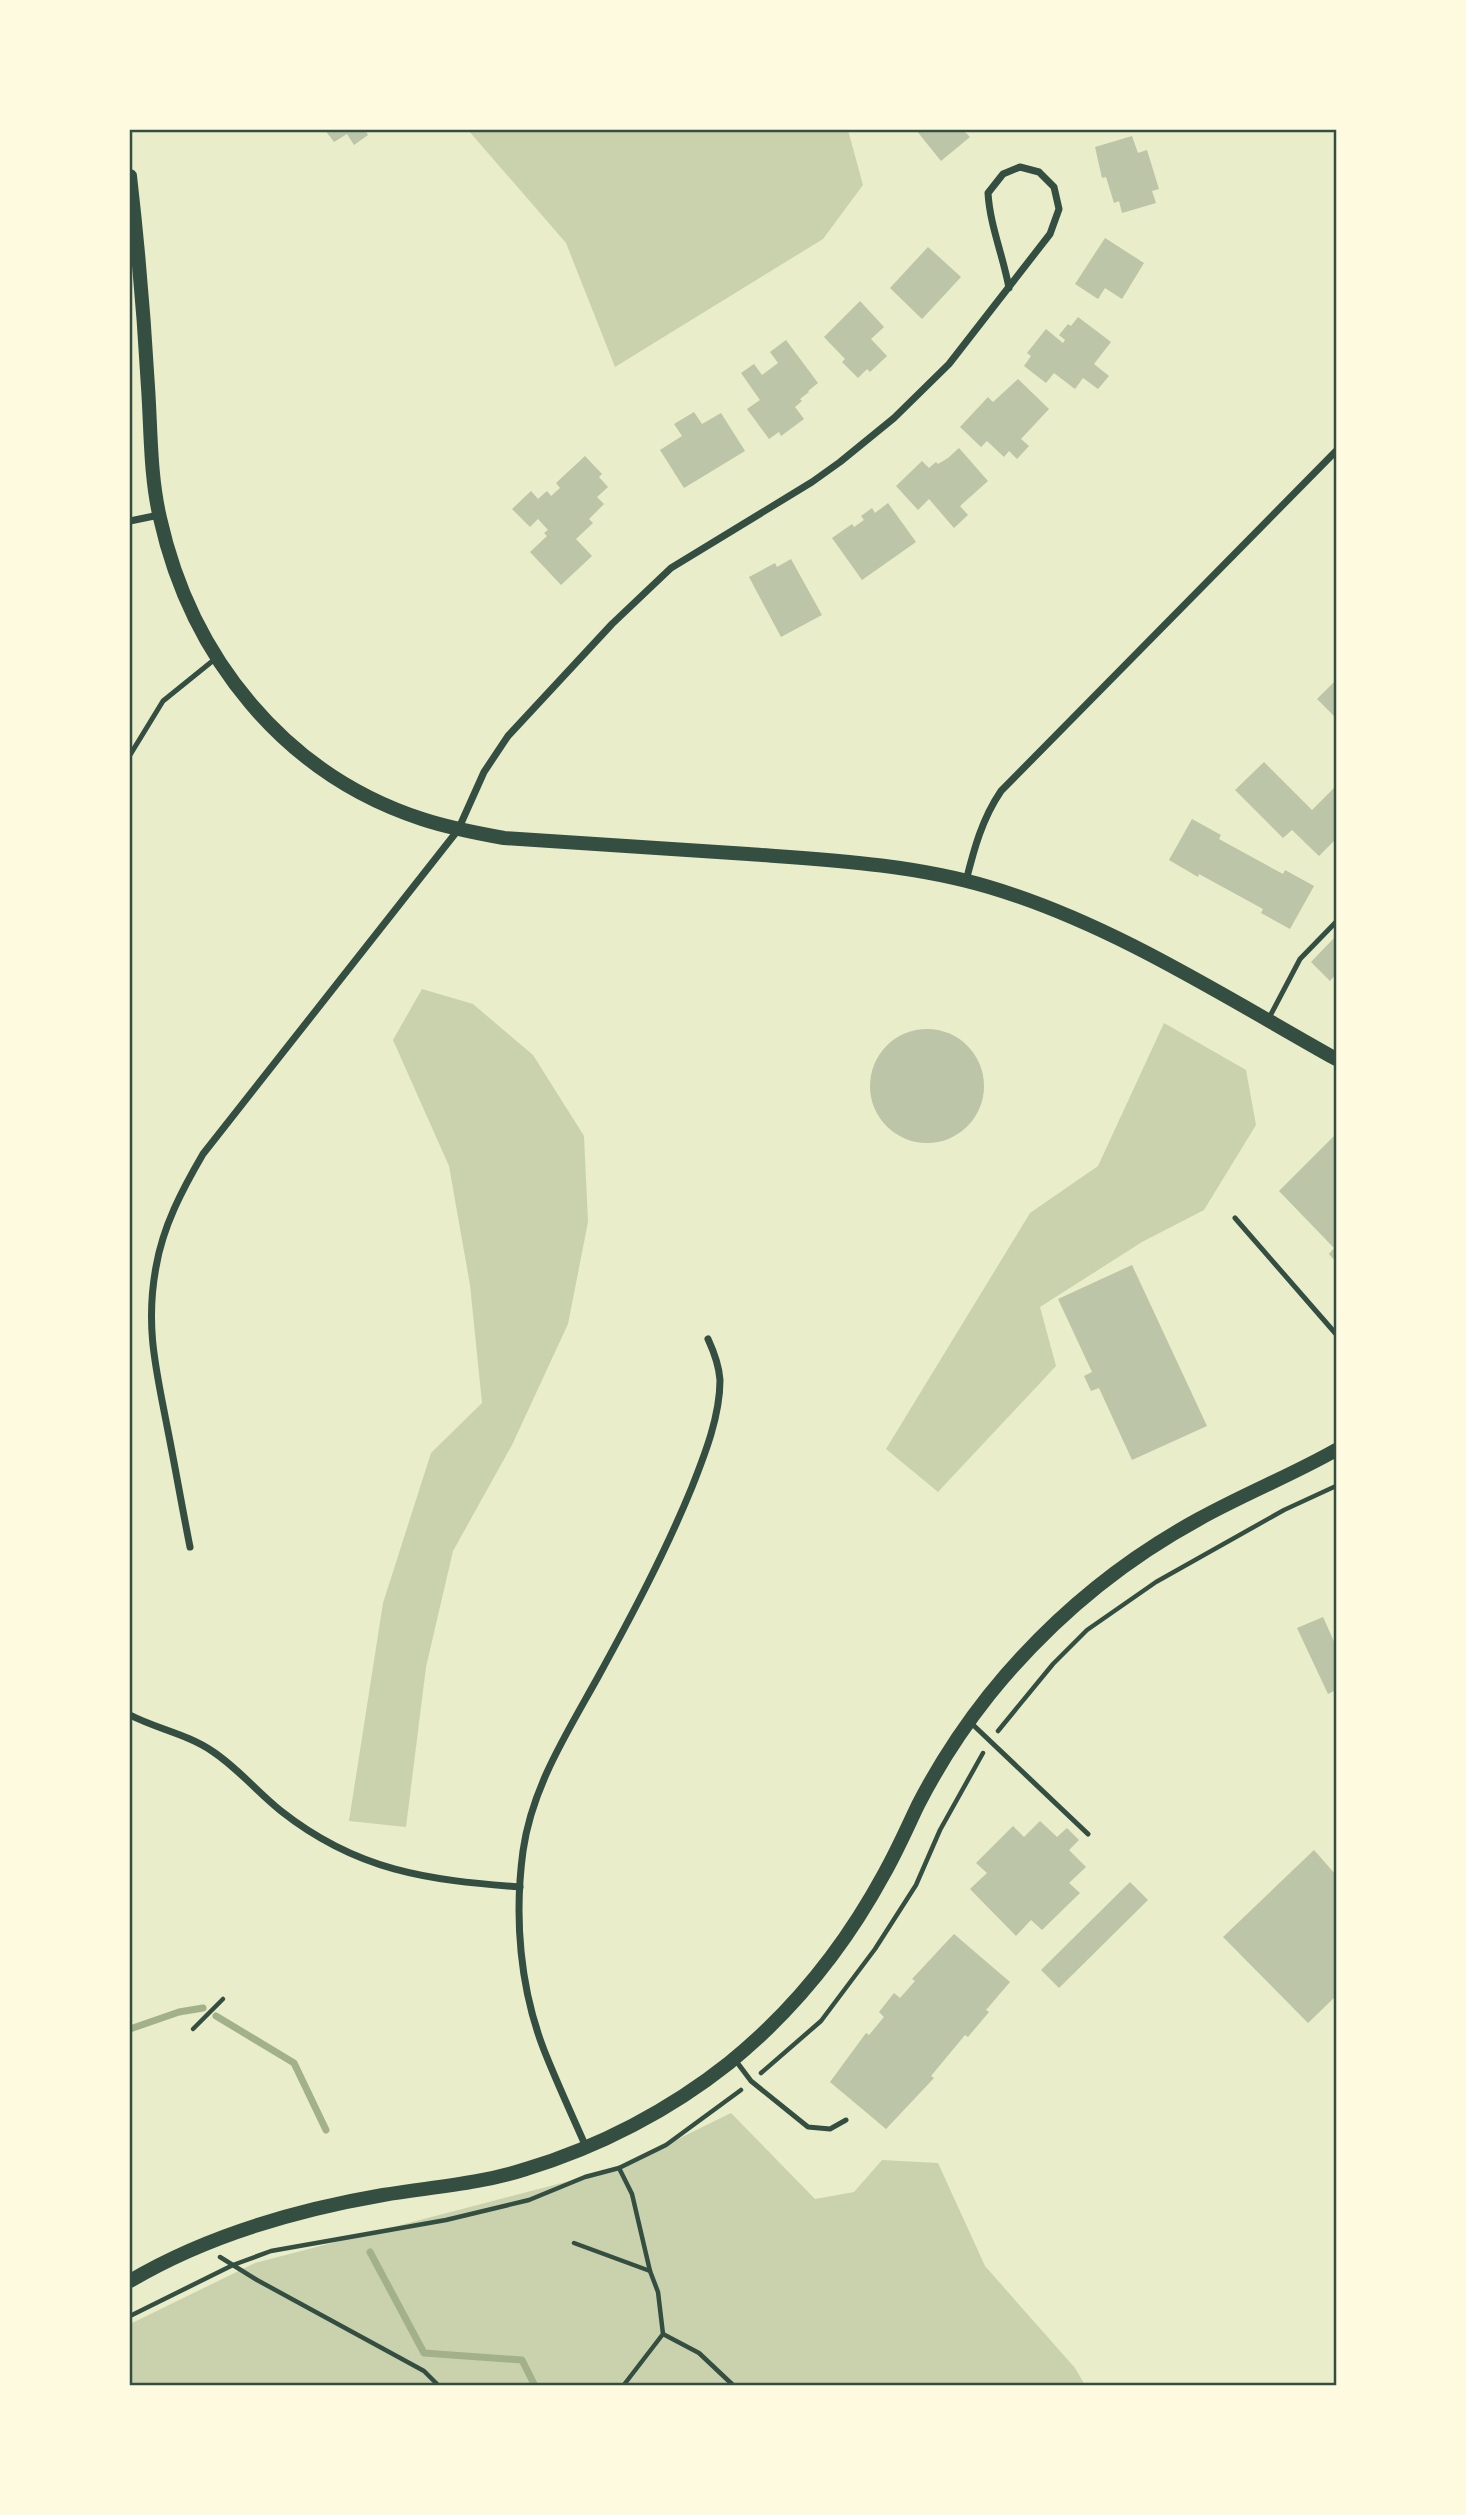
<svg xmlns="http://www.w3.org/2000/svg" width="1466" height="2515" font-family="'Open Sans',sans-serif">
  <rect width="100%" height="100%" fill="#e9edc9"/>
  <g fill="#cad2ad">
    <polygon points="468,130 848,130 863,185 823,239 615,367 566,243"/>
    <polygon points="422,989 473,1004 533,1055 584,1136 588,1222 568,1324 512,1445 453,1551 426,1667 406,1827 349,1821 383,1603 431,1453 482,1403 470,1285 449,1166 393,1040"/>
    <polygon points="1164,1023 1246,1070 1256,1125 1204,1210 1142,1242 1040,1307 1056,1366 938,1492 886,1449 1030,1213 1098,1166"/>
    <polygon points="731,2113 815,2199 854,2192 882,2160 938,2163 985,2266 1075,2368 1085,2385 130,2386 130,2324 255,2263 619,2168"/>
  </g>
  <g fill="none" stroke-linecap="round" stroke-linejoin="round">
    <g stroke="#a3b18a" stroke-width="7">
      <polyline points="216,2016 294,2063 326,2130"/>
      <polyline points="130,2029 179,2012 203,2008"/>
      <polyline points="370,2252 424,2353 522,2360 535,2386"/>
    </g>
  </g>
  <g fill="#bcc5a7">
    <polygon points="325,130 365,130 368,135 354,145 347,134 334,142"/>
    <polygon points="916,130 968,130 965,132 970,137 941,161"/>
    <polygon points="1132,136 1138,153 1147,150 1159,189 1152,191 1156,203 1122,213 1119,201 1114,203 1106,177 1102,178 1095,147"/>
    <polygon points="1105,238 1144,263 1122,299 1105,288 1098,299 1075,284"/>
    <polygon points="928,247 961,277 922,319 890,288"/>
    <polygon points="860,301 884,327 871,339 887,356 870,372 867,369 858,378 842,362 845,359 824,337"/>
    <polygon points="1078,317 1111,342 1094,364 1109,376 1098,389 1083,378 1075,389 1054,373 1046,383 1024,366 1031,356 1027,353 1046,329 1063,343 1065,340 1059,335 1068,324 1071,326"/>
    <polygon points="786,340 818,383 808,391 809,392 800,399 802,401 795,407 804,419 781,436 779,432 769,439 747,409 760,400 741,373 754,364 762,375 778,363 770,352"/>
    <polygon points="1018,379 1049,409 1021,439 1029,446 1017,459 1009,451 1004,457 987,441 981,447 960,427 988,397 993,402"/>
    <polygon points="694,412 702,424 721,413 745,451 684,488 660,450 682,436 674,424"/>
    <polygon points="959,448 988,481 960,506 968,515 954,528 929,499 918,510 896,486 922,461 929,468 936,462 938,464 948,458"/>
    <polygon points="585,456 602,474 599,477 608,487 597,497 604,504 589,519 593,523 576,539 592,556 561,585 530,552 547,536 544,533 548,530 538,519 530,527 512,509 531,491 538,499 547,491 551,496 560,488 556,483"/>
    <polygon points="888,503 916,542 862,580 832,538 852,524 854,527 864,520 861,516 872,508 875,513"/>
    <polygon points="791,559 822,615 781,637 749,577 775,563 777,567"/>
    <polygon points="1336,680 1336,718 1317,699"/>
    <polygon points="1264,762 1312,810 1336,786 1336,839 1319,856 1292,830 1283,838 1235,790"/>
    <polygon points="1192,819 1221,835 1219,839 1283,874 1285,870 1314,886 1290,929 1261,913 1263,909 1199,874 1198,877 1169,860"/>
    <polygon points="1336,936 1336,974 1330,981 1311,962"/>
    <circle cx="927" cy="1086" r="57"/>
    <polygon points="1336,1134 1336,1262 1329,1254 1334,1248 1279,1191"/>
    <polygon points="1132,1265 1207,1426 1132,1460 1099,1388 1091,1391 1084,1376 1092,1372 1058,1299"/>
    <polygon points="1323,1617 1336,1646 1336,1690 1328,1694 1297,1628"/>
    <polygon points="1040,1821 1057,1837 1067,1828 1079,1840 1069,1850 1086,1867 1069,1883 1080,1893 1042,1930 1031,1920 1016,1936 970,1889 987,1873 976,1863 1013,1826 1024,1837"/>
    <polygon points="1314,1850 1336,1875 1336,1996 1308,2023 1223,1937"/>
    <polygon points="1130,1882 1148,1900 1059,1988 1041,1970"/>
    <polygon points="954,1934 1010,1982 986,2010 989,2012 968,2037 965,2035 931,2076 934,2078 886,2129 830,2082 866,2033 869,2035 884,2017 879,2012 894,1993 900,1998 915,1981 912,1979"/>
  </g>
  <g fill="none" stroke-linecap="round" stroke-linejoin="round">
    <g stroke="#344e41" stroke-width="4.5">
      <polyline points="998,1731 1053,1664 1087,1630 1156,1582 1284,1510 1336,1486"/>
      <polyline points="193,2029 223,1999"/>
      <polyline points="761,2073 821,2021 875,1949 916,1885 940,1830 983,1753"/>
      <polyline points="619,2168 632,2194 650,2271"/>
      <polyline points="574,2243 650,2271 658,2292 663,2334 623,2386"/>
      <polyline points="220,2257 257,2280 424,2371 439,2386"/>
      <polyline points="130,2316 233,2265 271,2251 446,2220 529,2200 585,2177 619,2168 666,2145 741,2090"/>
      <polyline points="663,2334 699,2353 734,2386"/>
    </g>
    <g stroke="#344e41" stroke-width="5">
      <polyline points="130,755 163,701 215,659"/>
      <polyline points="1269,1018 1300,959 1336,922"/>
      <polyline points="1235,1218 1336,1334"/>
      <polyline points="970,1722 1088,1834"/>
      <polyline points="736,2061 751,2081 808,2127 830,2129 846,2120"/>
    </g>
    <g stroke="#344e41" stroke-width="7">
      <polyline points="130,521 159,515"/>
      <path d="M966 881C974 849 982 819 1001 791L1336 451"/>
      <path d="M190 1547C182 1507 175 1466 167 1426 156 1369 145 1326 156 1267 163 1226 182 1190 203 1154L458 830 484 772 508 736 612 624 671 568 812 482 840 462 894 418 949 364 1050 234 1059 209 1054 187 1039 172 1020 167 1003 174 988 193C990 226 1003 255 1009 288"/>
      <path d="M130 1715C157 1729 187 1734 212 1751 238 1768 257 1792 281 1811 357 1871 427 1880 520 1887"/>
      <path d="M586 2147C572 2115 557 2083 544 2050 520 1988 514 1918 523 1851 532 1787 567 1733 598 1677 632 1615 665 1553 692 1487 705 1454 720 1416 720 1380 719 1365 714 1352 708 1339"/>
    </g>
    <g stroke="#344e41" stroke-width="14">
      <path d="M130 176C138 246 144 316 148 387 151 430 150 476 160 518 191 657 284 774 422 819 449 828 476 833 504 838 585 843 667 849 748 854 829 860 911 864 989 887 1111 923 1225 997 1336 1059"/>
      <path d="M130 2281C206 2236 296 2210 383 2195 431 2187 480 2184 526 2169 599 2147 670 2110 729 2063 793 2011 845 1946 884 1874 897 1851 907 1828 918 1805 938 1766 962 1729 989 1695 1047 1623 1118 1563 1199 1519 1244 1494 1292 1475 1336 1450"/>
    </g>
  </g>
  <rect width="1466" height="2515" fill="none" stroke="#fefae0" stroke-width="262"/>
  <rect x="131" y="131" width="1204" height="2253" fill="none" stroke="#344e41" stroke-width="2.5"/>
</svg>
